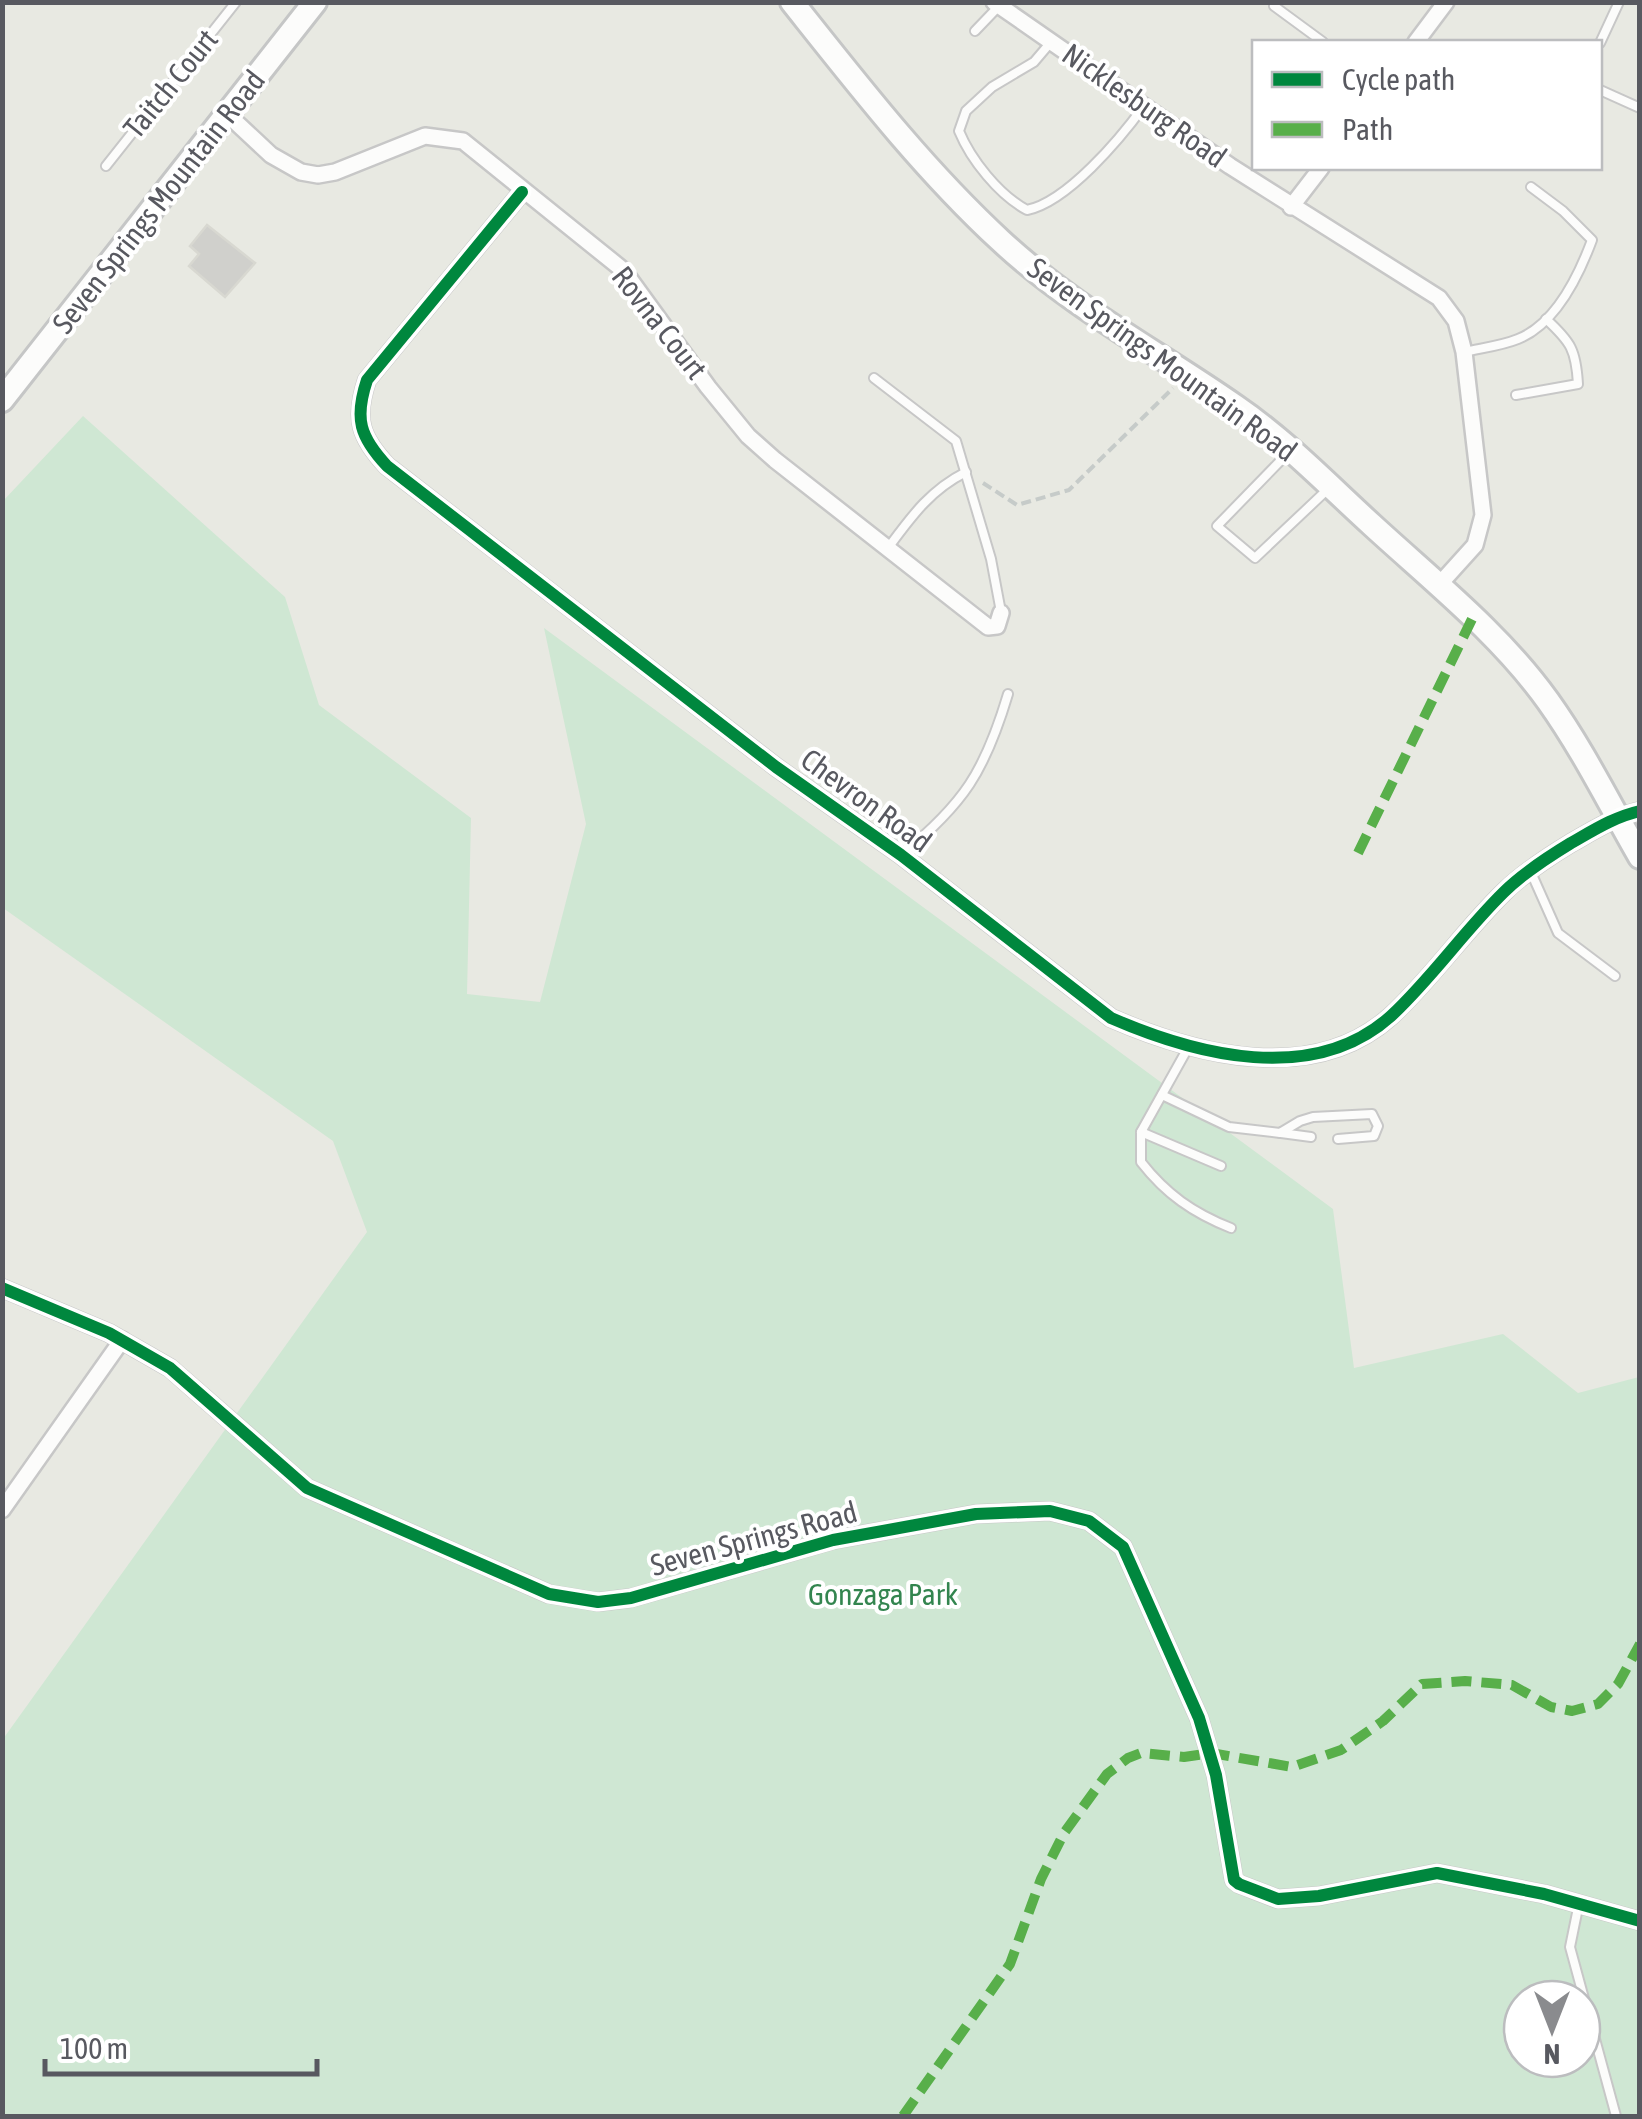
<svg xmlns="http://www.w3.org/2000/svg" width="1642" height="2119" font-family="'Asap Condensed',sans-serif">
  <rect width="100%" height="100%" fill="#e8e9e2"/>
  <path fill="#cfe7d3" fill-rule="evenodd" d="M83 416 285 597 319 705 471 818 467 994 540 1002 586 824 544 628 1333 1209 1354 1368 1503 1334 1578 1393 1639 1377V2116H3V1739L367 1232 333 1141 3 908V501ZM1522 1999H1582V2059H1522Z"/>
  <polygon fill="#d0d0cc" stroke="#d8d8d1" stroke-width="2.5" points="207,225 255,263 225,297 189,266 199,254 190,246"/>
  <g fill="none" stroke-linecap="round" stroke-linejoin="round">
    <defs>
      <g id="lane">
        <polyline points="1274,6 1323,42"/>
        <polyline points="975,31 999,6"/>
        <path d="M1051 42 1034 62 992 87 966 111 959 131C971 160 999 195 1027 210 1067 202 1120 139 1144 106"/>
        <polyline points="1600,43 1619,2"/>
        <polyline points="1600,90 1640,108"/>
        <polyline points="106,166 236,2"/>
        <path d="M1464 352C1481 348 1501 346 1518 339 1556 324 1579 275 1592 240L1563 211 1531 187"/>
        <polyline points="874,378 956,441 991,559 1001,612"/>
        <path d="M1516 395 1578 384C1576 350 1571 342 1546 319"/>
        <polyline points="1287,454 1217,526 1255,558 1328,489"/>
        <path d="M888 548C911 517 930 490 966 472"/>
        <path d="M901 855C964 804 985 771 1008 694"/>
        <polyline points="1530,870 1558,933 1615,976"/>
        <path d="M1189 1046 1141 1132V1162C1166 1194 1193 1213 1231 1228"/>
        <polyline points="1162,1095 1229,1127 1280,1133 1300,1121 1313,1117 1372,1114 1378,1126 1374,1136 1338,1139"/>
        <polyline points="1141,1132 1221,1166"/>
        <polyline points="1281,1133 1311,1137"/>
        <polyline points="1579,1903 1570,1947 1616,2116"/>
      </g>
      <g id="street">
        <polyline points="994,2 1230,166 1439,298 1456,321 1464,352 1483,515 1475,545 1438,586"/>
        <polyline points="1416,42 1446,2"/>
        <polyline points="226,113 271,155 301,172 318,175 335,172 425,136 463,141 623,270 708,387 748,436 775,460 988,627 997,626 1001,613"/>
        <path d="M522 192 367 380C354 419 360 437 387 466L776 767 901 855 1111 1018C1196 1055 1313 1086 1391 1016 1432 978 1464 931 1504 892 1523 873 1548 857 1571 843 1594 830 1614 817 1640 811"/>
        <polyline points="1291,207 1321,168"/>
        <polyline points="2,1288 109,1333 170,1368 307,1488 549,1594 598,1602 631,1598 833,1540 976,1514 1050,1511 1089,1521 1123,1547 1199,1718 1216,1775 1234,1880 1239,1884 1278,1899 1319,1896 1437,1873 1544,1894 1640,1921"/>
        <polyline points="2,1510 122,1340"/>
      </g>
      <g id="secondary">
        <path d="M792 2C858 85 923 169 1001 241 1072 307 1156 351 1235 406 1285 440 1328 485 1372 525 1433 581 1500 634 1548 701 1583 750 1610 805 1640 857"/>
        <polyline points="2,400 315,2"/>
      </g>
    </defs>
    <use href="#lane" stroke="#c7c7c7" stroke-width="12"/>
    <use href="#street" stroke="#c7c7c7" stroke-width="20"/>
    <use href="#secondary" stroke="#c5c6c6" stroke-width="28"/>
    <polyline stroke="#c6cbc9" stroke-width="4" stroke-dasharray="10 5" stroke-linecap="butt" points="983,483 1017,505 1069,490 1173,388"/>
    <use href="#lane" stroke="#fcfcfb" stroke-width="8"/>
    <use href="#street" stroke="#fcfcfb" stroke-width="15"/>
    <use href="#secondary" stroke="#fcfcfb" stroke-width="22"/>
    <g stroke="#58af4a" stroke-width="10" stroke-dasharray="20 10" stroke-linecap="butt">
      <polyline points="1358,853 1473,617"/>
      <polyline points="903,2116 1010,1964 1041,1879 1064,1833 1107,1774 1128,1758 1141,1753 1184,1757 1211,1753 1292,1767 1341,1750 1383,1721 1422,1684 1465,1681 1512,1685 1551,1707 1572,1711 1598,1704 1618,1684 1640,1644"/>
    </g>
    <defs>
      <g id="cycleway">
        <path d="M522 192 367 380C354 419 360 437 387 466L776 767 901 855 1111 1018C1196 1055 1313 1086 1391 1016 1432 978 1464 931 1504 892 1523 873 1548 857 1571 843 1594 830 1614 817 1640 811"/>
        <polyline points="2,1288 109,1333 170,1368 307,1488 549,1594 598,1602 631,1598 833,1540 976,1514 1050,1511 1089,1521 1123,1547 1199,1718 1216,1775 1234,1880 1239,1884 1278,1899 1319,1896 1437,1873 1544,1894 1640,1921"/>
      </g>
    </defs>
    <use href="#cycleway" stroke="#fff" stroke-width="19"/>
    <use href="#cycleway" stroke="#00873e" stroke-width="12"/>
  </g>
  <g text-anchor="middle" stroke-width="8" stroke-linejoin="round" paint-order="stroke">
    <g font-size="30" fill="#585960" stroke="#fff">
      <text transform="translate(171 84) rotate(-51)" y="10">Taitch Court</text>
      <text transform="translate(1144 106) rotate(35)" y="10">Nicklesburg Road</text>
      <text transform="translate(159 202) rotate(-52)" y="10">Seven Springs Mountain Road</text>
      <text transform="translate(659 323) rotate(52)" y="10">Rovna Court</text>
      <text transform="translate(1162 360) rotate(36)" y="10">Seven Springs Mountain Road</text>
      <text transform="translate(866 801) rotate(36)" y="10">Chevron Road</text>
      <text transform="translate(754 1539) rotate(-15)" y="10">Seven Springs Road</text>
    </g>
    <g font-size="30" fill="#33854f" stroke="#fff">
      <text x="883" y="1605">Gonzaga Park</text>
    </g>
  </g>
  <rect width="1642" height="2119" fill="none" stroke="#585960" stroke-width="10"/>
  <rect x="1252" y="40" width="350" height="130" fill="#ffffff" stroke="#bcbdbf" stroke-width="2.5"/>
  <rect x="1272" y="72" width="50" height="15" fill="#00873e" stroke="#bcbdbf" stroke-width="2.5"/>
  <text x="1342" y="90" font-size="30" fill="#585960">Cycle path</text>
  <rect x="1272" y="122" width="50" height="15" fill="#58af4a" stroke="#bcbdbf" stroke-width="2.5"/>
  <text x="1342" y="140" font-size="30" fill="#585960">Path</text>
  <g transform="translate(1552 2029) rotate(180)"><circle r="48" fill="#ffffff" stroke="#bcbdbf" stroke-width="2.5"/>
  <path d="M0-8L18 38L0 25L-18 38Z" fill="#8a8b8e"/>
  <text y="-15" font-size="28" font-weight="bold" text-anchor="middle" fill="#585960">N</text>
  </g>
  <path d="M45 2059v15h272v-15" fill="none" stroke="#585960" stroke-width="5"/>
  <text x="60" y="2059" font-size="30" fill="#585960" stroke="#ffffff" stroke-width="8" paint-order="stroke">100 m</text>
</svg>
